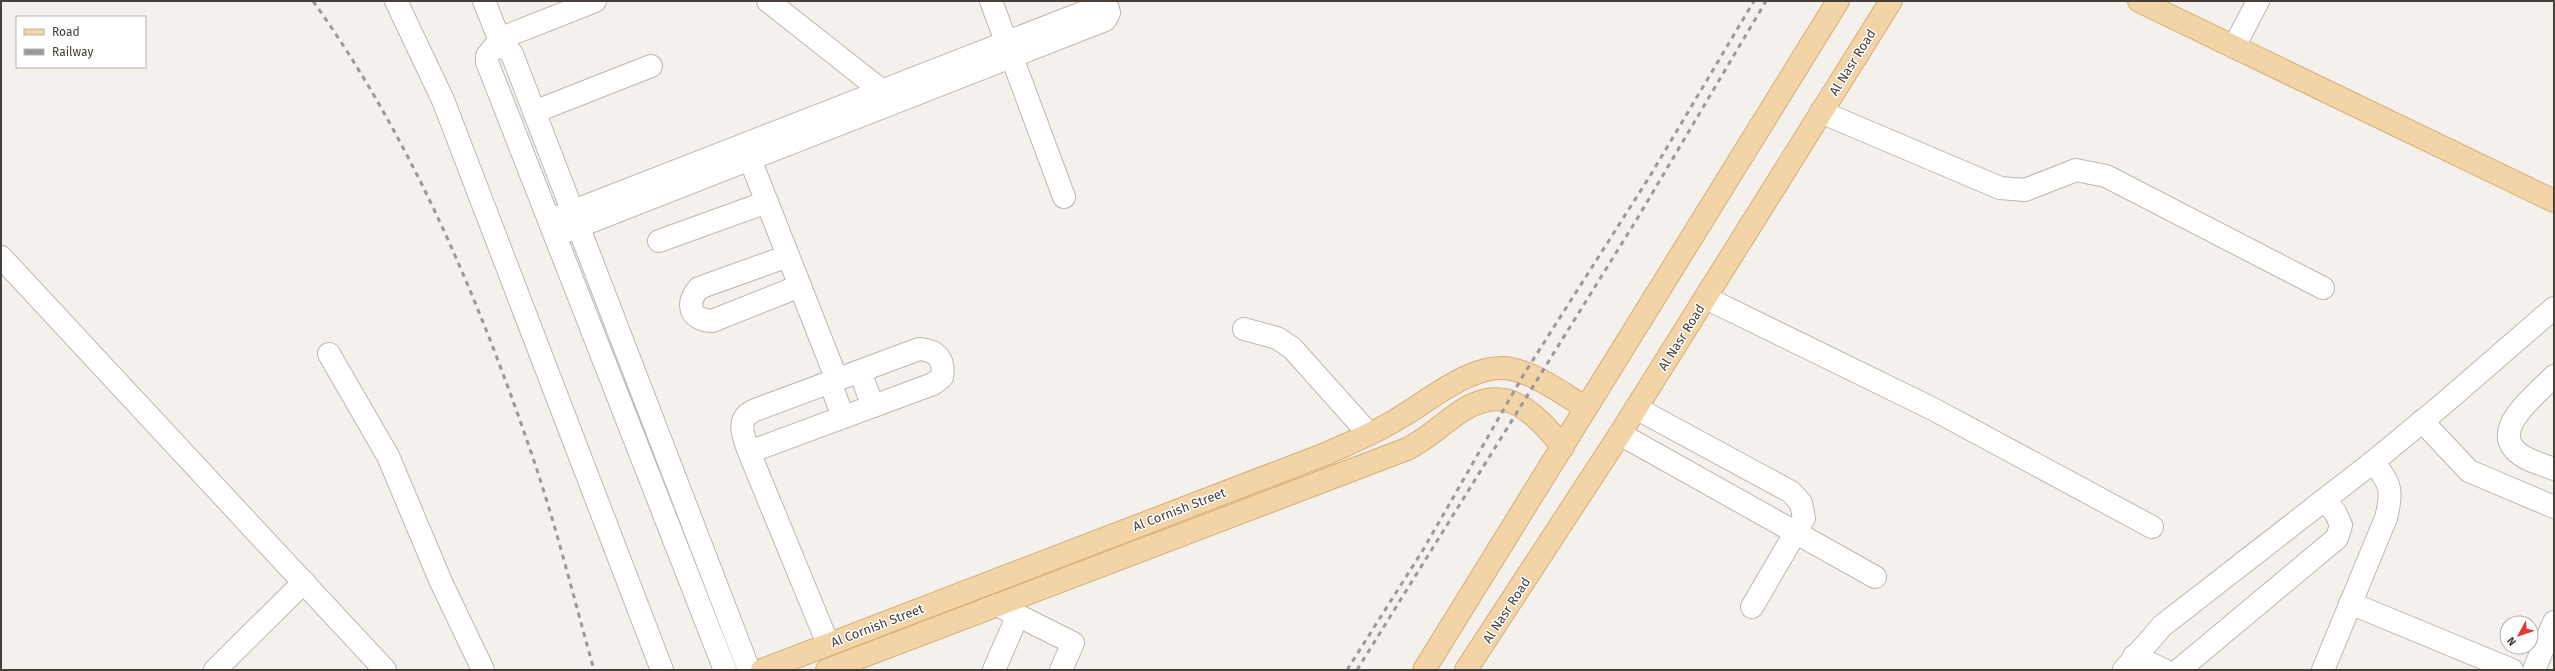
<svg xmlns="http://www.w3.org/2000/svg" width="2555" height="671" font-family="'Fira Sans',sans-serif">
  <rect width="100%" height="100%" fill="#f4f0eb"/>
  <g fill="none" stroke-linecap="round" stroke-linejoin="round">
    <defs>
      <g id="minor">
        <polyline points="396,1 443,100 662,670"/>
        <polyline points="484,1 502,46"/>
        <polyline points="768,1 882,91"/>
        <polyline points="991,1 1064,197"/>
        <polyline points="499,39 595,1"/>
        <polyline points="2234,47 2258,1"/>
        <polyline points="534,112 651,66"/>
        <polyline points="1821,112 2000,188 2025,190 2076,170 2106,176 2323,288"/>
        <polyline points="750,159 837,380"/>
        <polyline points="558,217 1100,6 1108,9 1109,13 1105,20 564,232"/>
        <polyline points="659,241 767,202"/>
        <path d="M788 256 699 288C685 304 690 320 712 321L800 286"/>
        <polyline points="1,257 385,670"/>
        <polyline points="1706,298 1933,409 2152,527"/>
        <polyline points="1244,329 1277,338 1292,348 1369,434"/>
        <polyline points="329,354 388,456 441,582 483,670"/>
        <polyline points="860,372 873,406"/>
        <path d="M2554 376C2539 392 2492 427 2515 450 2524 460 2542 464 2554 469"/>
        <polyline points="830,382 843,417"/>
        <polyline points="1636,408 1791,492 1801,503 1804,518 1752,607"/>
        <polyline points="2422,421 2469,471 2554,507"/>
        <polyline points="1620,434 1875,577"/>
        <path d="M749 452 933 384 942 377C945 360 937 350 919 349L755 410C735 419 743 435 749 452L828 644"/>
        <polyline points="2350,603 2512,670"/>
        <polyline points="997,605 1073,643 1061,670"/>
        <polyline points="2134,656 2164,670"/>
        <polyline points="215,670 304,582"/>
        <polyline points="725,670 487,62 487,56 495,46 508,49 512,54 749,670"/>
        <polyline points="994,670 1018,615"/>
        <polyline points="2124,670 2162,626 2373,462 2442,405 2554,308"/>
        <polyline points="2179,670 2337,538 2341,525 2335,512 2324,500"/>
        <path d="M2323 670 2386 518C2393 491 2391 483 2373 462"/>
        <polyline points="2534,670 2554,622"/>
      </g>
      <g id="major">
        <polyline points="2139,1 2554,201"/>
        <path d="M762 670 1328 453C1352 442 1377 432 1399 418 1429 401 1474 361 1511 369 1537 374 1563 394 1586 408"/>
        <path d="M827 670 1407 449C1426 440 1440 426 1457 414 1505 380 1533 411 1563 447"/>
        <polyline points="1424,670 1838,1"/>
        <polyline points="1466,670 1620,434 1891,1"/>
      </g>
    </defs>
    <use href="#minor" stroke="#beb7af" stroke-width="24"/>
    <use href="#major" stroke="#d6ae77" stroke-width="24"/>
    <use href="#minor" stroke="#fff" stroke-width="22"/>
    <use href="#major" stroke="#f2d4a6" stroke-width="22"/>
    <g stroke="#999" stroke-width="3" stroke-dasharray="5 5" stroke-linecap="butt">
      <path d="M313 1C411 138 478 297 532 455 556 525 574 599 594 670"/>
      <polyline points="1347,670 1423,550 1524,374 1650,176 1754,1"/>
      <polyline points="1357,670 1637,219 1766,1"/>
    </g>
  </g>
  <g text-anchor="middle" stroke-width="3" stroke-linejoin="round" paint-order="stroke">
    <g font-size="13" fill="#47403a" stroke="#fff">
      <text transform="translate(1852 62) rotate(-58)" y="5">Al Nasr Road</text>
      <text transform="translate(1681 337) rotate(-58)" y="5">Al Nasr Road</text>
      <text transform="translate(1179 509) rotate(-21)" y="5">Al Cornish Street</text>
      <text transform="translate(1506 610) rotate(-57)" y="5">Al Nasr Road</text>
      <text transform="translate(877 625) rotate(-21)" y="5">Al Cornish Street</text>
    </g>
  </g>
  <rect width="2555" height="671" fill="none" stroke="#47403a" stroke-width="4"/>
  <rect x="16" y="16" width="130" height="52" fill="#ffffff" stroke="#b5b3b0"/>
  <rect x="24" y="29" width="20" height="6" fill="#f2d4a6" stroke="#b5b3b0"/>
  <text x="52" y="36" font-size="12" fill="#47403a">Road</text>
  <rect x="24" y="49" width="20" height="6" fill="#999999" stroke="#b5b3b0"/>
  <text x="52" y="56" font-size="12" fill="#47403a">Railway</text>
  <g transform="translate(2519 635) rotate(230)"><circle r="19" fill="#ffffff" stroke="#b5b3b0"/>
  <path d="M0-3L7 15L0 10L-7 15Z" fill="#e03c36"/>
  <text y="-6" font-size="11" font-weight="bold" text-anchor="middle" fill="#47403a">N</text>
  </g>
</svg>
